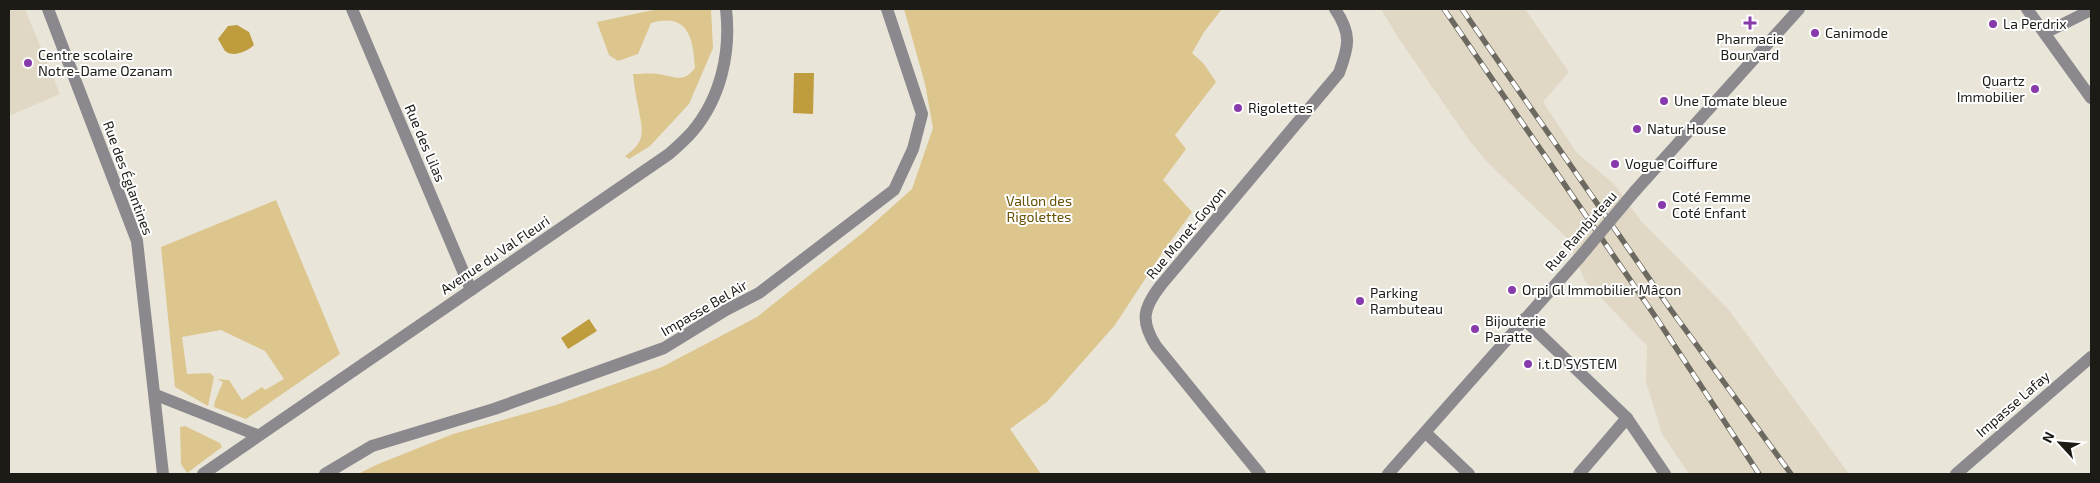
<svg xmlns="http://www.w3.org/2000/svg" width="2100" height="483" font-family="'Exo 2',sans-serif">
  <rect width="100%" height="100%" fill="#eae5d9"/>
  <g fill="#e0d8c5">
    <polygon points="9,9 25,9 60,94 9,116"/>
    <polygon points="1381,9 1525,9 1569,72 1543,102 1577,153 1614,184 1641,221 1729,310 1849,474 1689,474 1662,434 1646,382 1647,346 1585,281 1567,238 1487,162 1469,140 1397,36"/>
  </g>
  <g fill="#dcc68d">
    <path d="M658 9H711L713 48 689 104 650 146 629 159 625 156C648 141 642 129 638 106 636 96 634 85 633 74 642 74 650 73 658 74 674 76 683 84 695 68 693 39 689 12 651 23L638 54 618 61 609 55 597 22Z"/>
    <polygon points="904,9 1222,9 1204,32 1192,53 1204,64 1216,82 1175,135 1186,149 1163,180 1192,212 1162,253 1115,325 1047,402 1010,429 1041,474 358,474 376,465 453,434 556,405 662,367 757,317 865,231 912,189 933,128 925,84"/>
    <polygon points="276,200 340,354 246,419 214,407 215,401 223,382 217,379 229,380 242,400 262,387 265,390 284,379 265,351 221,330 182,337 187,374 210,373 214,377 208,406 175,387 161,247"/>
    <polygon points="185,426 220,443 222,447 187,473 181,464 180,427"/>
  </g>
  <g fill="#bf9d3f">
    <path d="M237 25 249 32 254 45C248 51 233 58 225 51 223 48 220 42 218 39L228 26Z"/>
    <polygon points="794,73 814,73 813,114 793,113"/>
    <polygon points="589,319 597,331 568,349 561,338"/>
  </g>
  <g fill="none" stroke-linecap="round" stroke-linejoin="round">
    <g stroke="#8c898e" stroke-width="12">
      <polyline points="48,9 137,241 163,474"/>
      <polyline points="352,9 471,290"/>
      <polyline points="2027,9 2091,98"/>
      <polyline points="2045,33 2091,10"/>
      <polyline points="1635,191 1799,9"/>
      <polyline points="1524,319 1627,418 1665,474"/>
      <polyline points="156,395 257,435"/>
      <polyline points="1426,433 1469,474"/>
      <path d="M203 474 669 154C677 147 685 140 692 132 721 98 731 52 726 9"/>
      <polyline points="325,474 372,446 494,409 664,348 726,310 759,293 894,190 913,149 922,114 887,9"/>
      <path d="M1260 474 1156 346C1140 321 1143 308 1161 285L1339 73C1349 46 1352 34 1335 9"/>
      <polyline points="1388,474 1579,258"/>
      <polyline points="1579,474 1627,418"/>
      <polyline points="1956,474 2091,357"/>
    </g>
    <defs>
      <g id="rail">
        <polyline points="1444,9 1657,319 1759,474"/>
        <polyline points="1462,9 1671,310 1791,474"/>
      </g>
    </defs>
    <use href="#rail" stroke="#6c6961" stroke-width="5.5"/>
    <use href="#rail" stroke="#fff" stroke-width="4" stroke-dasharray="11" stroke-linecap="butt"/>
    <polyline stroke="#8c898e" stroke-width="12" points="1579,258 1635,191"/>
  </g>
  <g fill="#873aab" stroke="#fff" stroke-width="2">
    <path d="M1747.5 15.5h5v5h5v5h-5v5h-5v-5h-5v-5h5z"/>
    <circle cx="1993" cy="24" r="5"/>
    <circle cx="1815" cy="33" r="5"/>
    <circle cx="28" cy="63" r="5"/>
    <circle cx="2035" cy="89" r="5"/>
    <circle cx="1664" cy="101" r="5"/>
    <circle cx="1238" cy="108" r="5"/>
    <circle cx="1637" cy="129" r="5"/>
    <circle cx="1615" cy="164" r="5"/>
    <circle cx="1662" cy="205" r="5"/>
    <circle cx="1512" cy="290" r="5"/>
    <circle cx="1360" cy="301" r="5"/>
    <circle cx="1475" cy="329" r="5"/>
    <circle cx="1528" cy="364" r="5"/>
  </g>
  <g text-anchor="middle" stroke-width="4" stroke-linejoin="round" paint-order="stroke">
    <g font-size="14" fill="#1c1b16" stroke="#fff" text-anchor="start">
      <text x="2003" y="29">La Perdrix</text>
      <text x="1825" y="38">Canimode</text>
      <text x="1750" y="44" text-anchor="middle">Pharmacie<tspan x="1750" dy="16">Bourvard</tspan></text>
      <text x="38" y="60">Centre scolaire<tspan x="38" dy="16">Notre-Dame Ozanam</tspan></text>
      <text x="2025" y="86" text-anchor="end">Quartz<tspan x="2025" dy="16">Immobilier</tspan></text>
      <text x="1674" y="106">Une Tomate bleue</text>
      <text x="1248" y="113">Rigolettes</text>
      <text x="1647" y="134">Natur House</text>
      <text x="1625" y="169">Vogue Coiffure</text>
      <text x="1672" y="202">Coté Femme<tspan x="1672" dy="16">Coté Enfant</tspan></text>
      <text x="1522" y="295">Orpi Gl Immobilier Mâcon</text>
      <text x="1370" y="298">Parking<tspan x="1370" dy="16">Rambuteau</tspan></text>
      <text x="1485" y="326">Bijouterie<tspan x="1485" dy="16">Paratte</tspan></text>
      <text x="1538" y="369">i.t.D SYSTEM</text>
    </g>
    <g font-size="14" fill="#1c1b16" stroke="#fff">
      <text transform="translate(425 143) rotate(67)" y="5">Rue des Lilas</text>
      <text transform="translate(128 178) rotate(70)" y="5">Rue des Églantines</text>
      <text transform="translate(1581 231) rotate(-49)" y="5">Rue Rambuteau</text>
      <text transform="translate(1186 233) rotate(-50)" y="5">Rue Monet-Goyon</text>
      <text transform="translate(495 255) rotate(-34)" y="5">Avenue du Val Fleuri</text>
      <text transform="translate(704 308) rotate(-30)" y="5">Impasse Bel Air</text>
      <text transform="translate(2013 404) rotate(-41)" y="5">Impasse Lafay</text>
    </g>
    <g font-size="14" fill="#685004" stroke="#fff">
      <text x="1039" y="206">Vallon des<tspan x="1039" dy="16">Rigolettes</tspan></text>
    </g>
  </g>
  <rect width="2100" height="483" fill="none" stroke="#1c1b16" stroke-width="20"/>
  <g transform="translate(2060 443) rotate(296)" stroke="#ffffff" stroke-width="4" paint-order="stroke">
  <path d="M0-4L9 19L0 12L-9 19Z" fill="#1c1b16"/>
  <text y="-8" font-size="14" font-weight="bold" text-anchor="middle" fill="#1c1b16">N</text>
  </g>
</svg>
